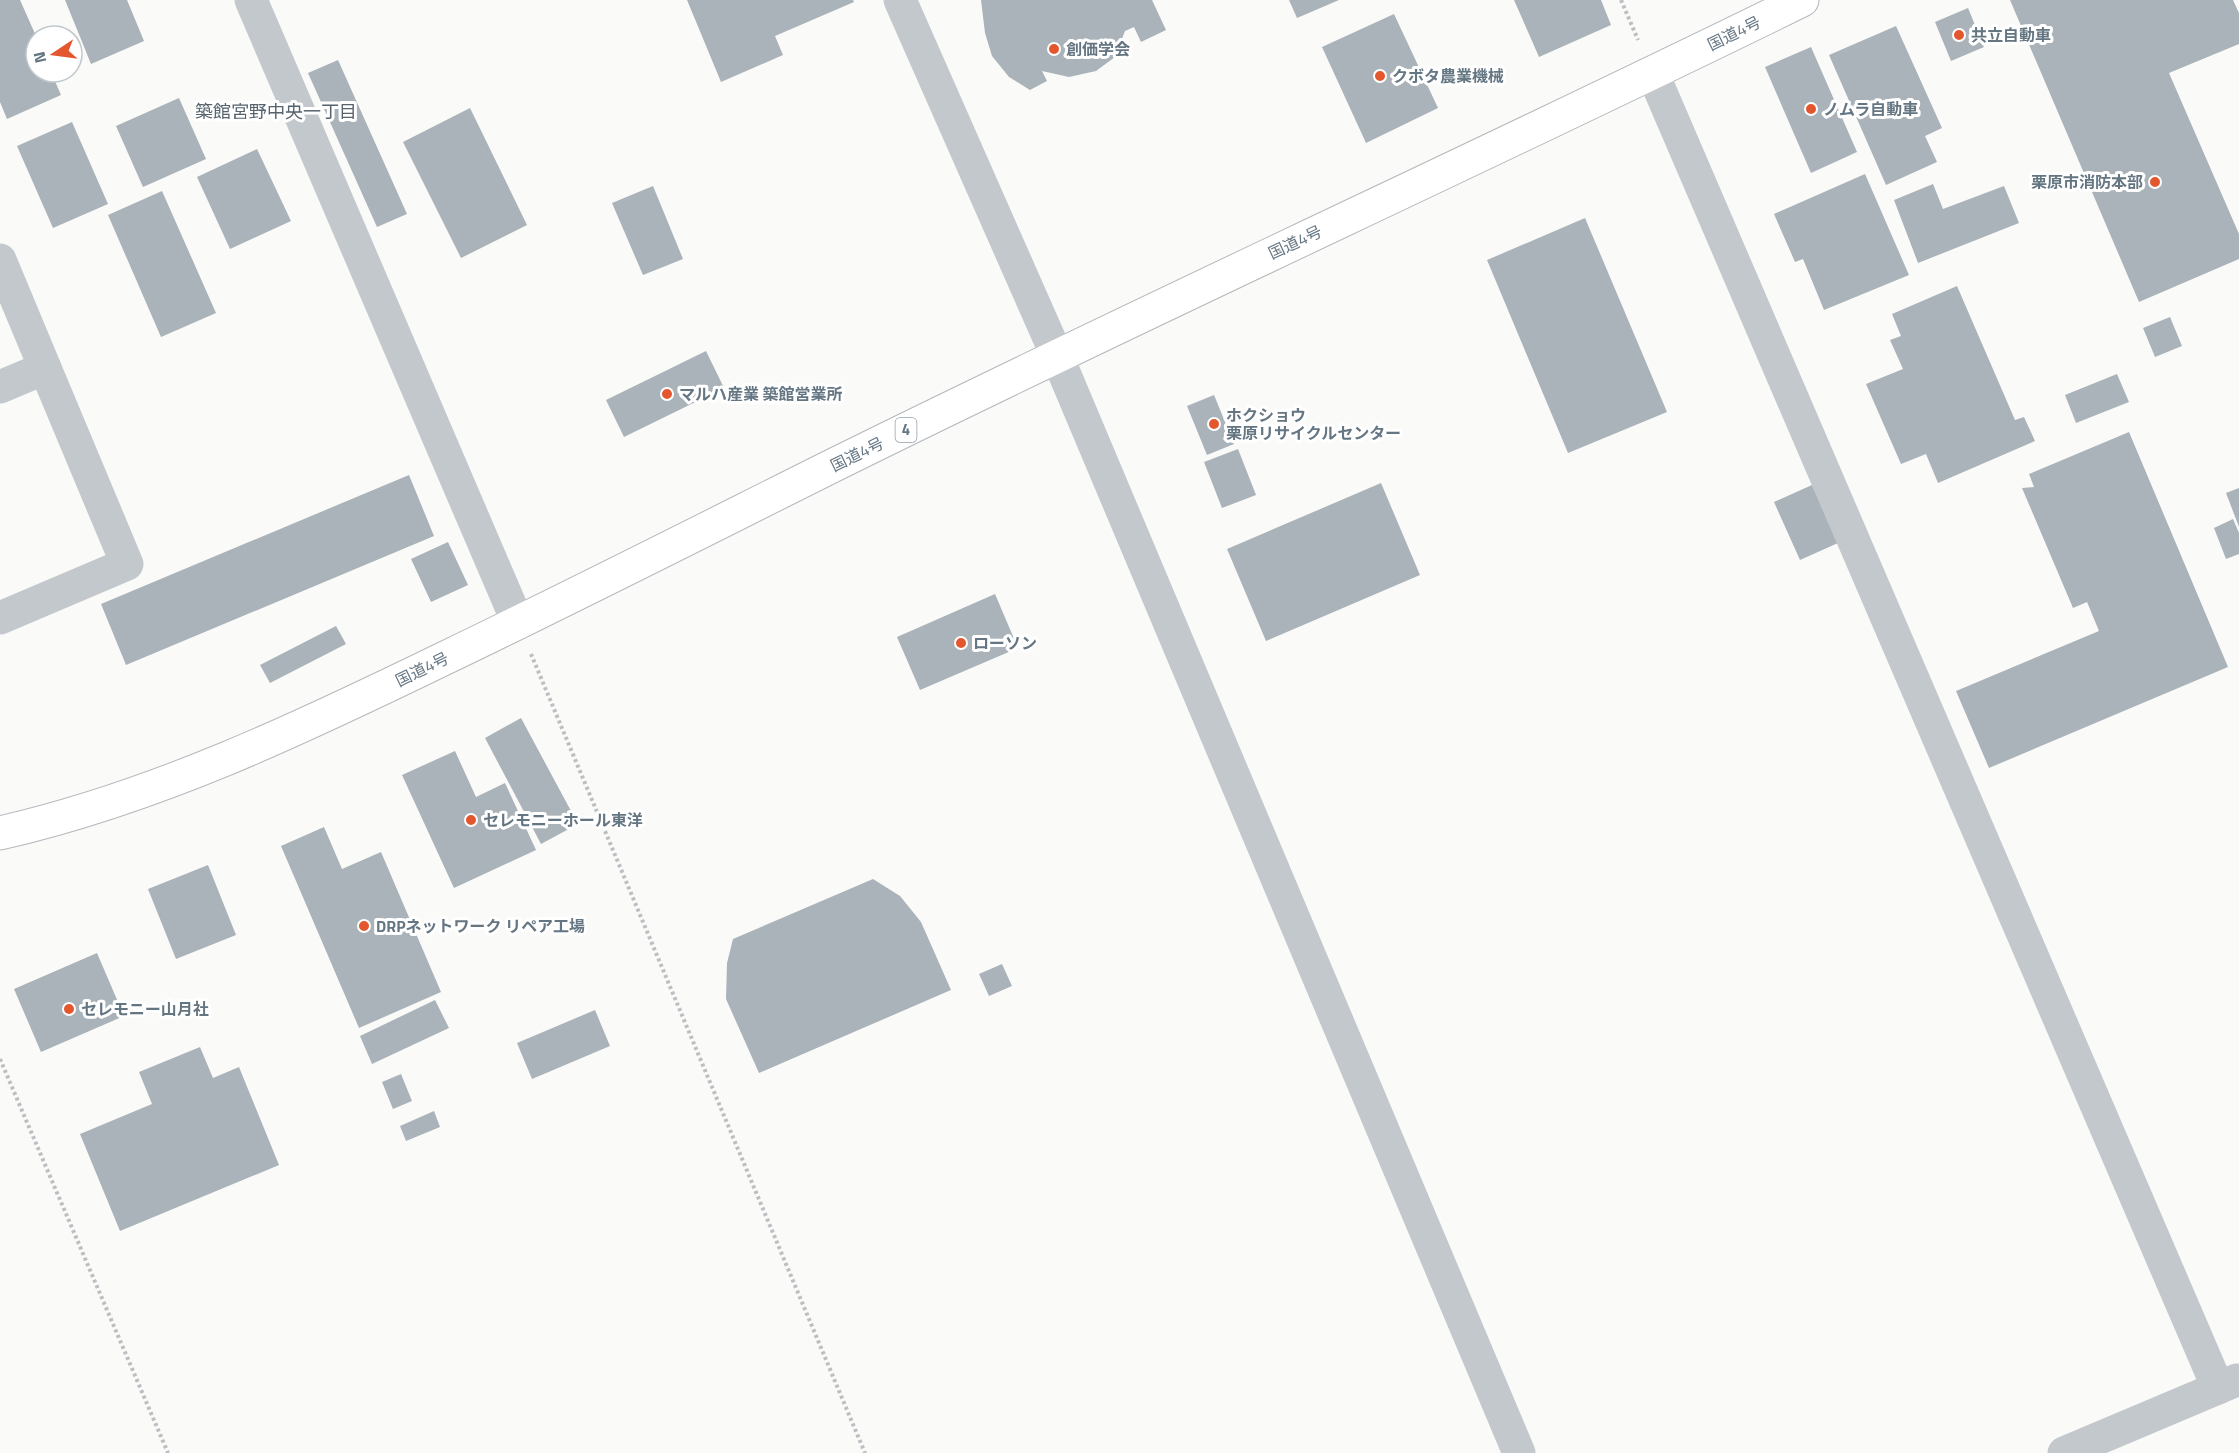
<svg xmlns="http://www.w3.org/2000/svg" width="2239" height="1453" font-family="'Titillium Web','Noto Sans JP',sans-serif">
  <rect width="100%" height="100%" fill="#fafaf8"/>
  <g fill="#aab3b9">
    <polygon points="0,0 20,0 36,36 36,72 51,72 61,95 7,119 0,102"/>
    <polygon points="65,0 127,0 144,41 91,64"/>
    <polygon points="687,0 853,0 854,2 775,36 783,55 721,82"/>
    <polygon points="981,0 1152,0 1166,30 1141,42 1134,27 1125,31 1115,57 1096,71 1069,77 1042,71 1047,81 1030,90 1009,77 992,56 985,33"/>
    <polygon points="1289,0 1339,0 1297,18"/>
    <polygon points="1514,0 1601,0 1611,25 1539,57"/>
    <polygon points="2010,0 2233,0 2239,13 2239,44 2169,73 2239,234 2239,259 2139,302"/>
    <polygon points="1968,8 1984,47 1951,61 1935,22"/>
    <polygon points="1394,14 1438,108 1366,143 1322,47"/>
    <polygon points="1896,26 1942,128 1925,136 1937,162 1886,185 1829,55"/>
    <polygon points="1811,47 1857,152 1811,173 1765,67"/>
    <polygon points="338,60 407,214 377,227 308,73"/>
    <polygon points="179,98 206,159 143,187 116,126"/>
    <polygon points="470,108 527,225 461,258 403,142"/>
    <polygon points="72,122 108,204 53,228 17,146"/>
    <polygon points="257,149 291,221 230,249 197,177"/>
    <polygon points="1865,174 1909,275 1824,310 1803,259 1795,262 1774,214"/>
    <polygon points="1933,184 1943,209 2004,186 2019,223 1918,263 1894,200"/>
    <polygon points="653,186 683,259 643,275 612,203"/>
    <polygon points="162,191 216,313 161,337 108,215"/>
    <polygon points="1585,218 1667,412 1568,453 1487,260"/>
    <polygon points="1957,286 2015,420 2024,417 2035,441 1938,483 1926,454 1901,464 1866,384 1903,369 1890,340 1901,336 1892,314"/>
    <polygon points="2170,317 2182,346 2155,357 2143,328"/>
    <polygon points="706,351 724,388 624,437 606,400"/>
    <polygon points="2117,374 2129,402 2076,423 2065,395"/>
    <polygon points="1214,395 1234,444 1207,455 1187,406"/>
    <polygon points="2129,432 2228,667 1989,768 1956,691 2099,631 2087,602 2073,608 2022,488 2034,487 2029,474"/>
    <polygon points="1238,449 1256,495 1222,508 1204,462"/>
    <polygon points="409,475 434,536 126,665 101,604"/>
    <polygon points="1381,483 1420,575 1266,641 1227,549"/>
    <polygon points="1812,485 1838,543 1800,560 1774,502"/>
    <polygon points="2239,488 2239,527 2226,493"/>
    <polygon points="2233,519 2239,533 2239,554 2226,559 2214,528"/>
    <polygon points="448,542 468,585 431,602 411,559"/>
    <polygon points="995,594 1018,648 920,690 897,637"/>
    <polygon points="336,626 346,644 270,683 260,665"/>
    <polygon points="521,718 578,824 541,844 485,738"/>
    <polygon points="455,751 476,797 505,783 536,850 454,888 402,775"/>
    <polygon points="324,827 342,869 381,852 441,992 359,1028 281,846"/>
    <polygon points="208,865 236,935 176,959 148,889"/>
    <polygon points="873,879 900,896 921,922 951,990 759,1073 726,999 727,963 733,939"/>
    <polygon points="97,953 124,1016 41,1052 14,989"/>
    <polygon points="1002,964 1012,986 989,996 979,974"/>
    <polygon points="435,1000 449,1028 372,1064 360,1036"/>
    <polygon points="595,1010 610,1046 532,1079 517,1043"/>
    <polygon points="200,1047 213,1078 239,1067 279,1165 120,1231 80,1134 152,1104 139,1072"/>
    <polygon points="401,1074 412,1101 393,1109 382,1082"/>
    <polygon points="434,1111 440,1127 406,1141 400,1126"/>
  </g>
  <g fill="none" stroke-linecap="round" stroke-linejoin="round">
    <defs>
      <path id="trunk" d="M0 833C157 797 301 728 445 658 574 596 702 531 830 467 1152 307 1479 159 1802 0"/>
    </defs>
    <use href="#trunk" stroke="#b4b9bd" stroke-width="35"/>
    <g stroke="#bbbfc2" stroke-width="4" stroke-dasharray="3 3" stroke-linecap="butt">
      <polyline points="1621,0 1638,40"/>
      <polyline points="531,654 865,1453"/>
      <polyline points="0,1059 168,1453"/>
    </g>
    <g stroke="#c3c8cc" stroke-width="33">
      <polyline points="251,0 518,623"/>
      <polyline points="1653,74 2218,1388"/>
      <polyline points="0,260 45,368 0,387"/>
      <polyline points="0,618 127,564 45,368"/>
      <polyline points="2064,1453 2237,1380"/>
    </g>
    <polyline stroke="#c3c8cc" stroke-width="33" points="900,0 1057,356 1519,1453"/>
    <use href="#trunk" stroke="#fff" stroke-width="33"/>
  </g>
  <g fill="#e4572e" stroke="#fff" stroke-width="2">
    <circle cx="1959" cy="35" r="6"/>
    <circle cx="1054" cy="49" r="6"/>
    <circle cx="1380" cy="76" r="6"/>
    <circle cx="1811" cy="109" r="6"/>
    <circle cx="2155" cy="182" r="6"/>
    <circle cx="667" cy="394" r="6"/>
    <circle cx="1214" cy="424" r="6"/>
    <circle cx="961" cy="643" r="6"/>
    <circle cx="471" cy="820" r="6"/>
    <circle cx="364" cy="926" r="6"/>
    <circle cx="69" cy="1009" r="6"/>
  </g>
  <g text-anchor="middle" stroke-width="6" stroke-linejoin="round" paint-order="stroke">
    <rect fill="#fff" stroke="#939fa8" stroke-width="1.5" x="895.5" y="418" width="21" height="24" rx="4.5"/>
    <g font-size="15" font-weight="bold" fill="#657683">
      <text x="906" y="435">4</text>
    </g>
    <g font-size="16" fill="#657683" stroke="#fff">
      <text transform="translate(1734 33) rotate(-26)" y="6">国道4号</text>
      <text transform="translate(1295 242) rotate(-25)" y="6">国道4号</text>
      <text transform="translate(857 454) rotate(-26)" y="6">国道4号</text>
      <text transform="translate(422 669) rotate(-26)" y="6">国道4号</text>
    </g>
    <g font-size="16" font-weight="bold" fill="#657683" stroke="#fff" text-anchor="start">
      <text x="1971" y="41">共立自動車</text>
      <text x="1066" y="55">創価学会</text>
      <text x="1392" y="82">クボタ農業機械</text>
      <text x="1823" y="115">ノムラ自動車</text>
      <text x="2143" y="188" text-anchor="end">栗原市消防本部</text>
      <text x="679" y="400">マルハ産業 築館営業所</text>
      <text x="1226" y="421">ホクショウ<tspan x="1226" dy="18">栗原リサイクルセンター</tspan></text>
      <text x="973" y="649">ローソン</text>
      <text x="483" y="826">セレモニーホール東洋</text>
      <text x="376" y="932">DRPネットワーク リペア工場</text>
      <text x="81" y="1015">セレモニー山月社</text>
    </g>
    <g font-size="18" fill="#57646e" stroke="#fff">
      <text x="276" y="118">築館宮野中央一丁目</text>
    </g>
  </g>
  <g transform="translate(54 54) rotate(257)"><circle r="28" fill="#ffffff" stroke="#c1c8cd" stroke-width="1.5"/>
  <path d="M0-4.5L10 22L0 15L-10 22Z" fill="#e4572e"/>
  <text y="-9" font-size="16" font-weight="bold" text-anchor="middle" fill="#657683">N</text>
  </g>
</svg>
